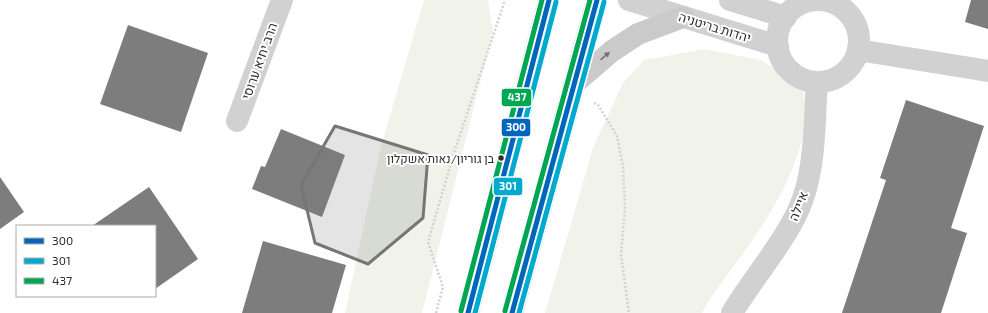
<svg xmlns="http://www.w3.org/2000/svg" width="988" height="313" font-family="'Exo 2',Heebo,sans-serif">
  <rect width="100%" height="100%" fill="#fff"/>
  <g fill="#f1f3eb">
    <polygon points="424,0 488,0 493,32 422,313 345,313 381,146"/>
    <path d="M705 49 761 60 803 86C804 97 807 111 806 122 794 192 747 247 707 303L702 313H545L593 148 623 83 644 60Z"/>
  </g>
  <g fill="#7d7d7d">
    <polygon points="971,0 988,0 988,29 965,22"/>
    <polygon points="128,25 208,53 181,132 100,104"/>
    <polygon points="906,100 984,126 951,228 967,233 941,313 842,313 886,180 880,178"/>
    <polygon points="281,129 345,155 322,217 252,189 261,166 265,167"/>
    <polygon points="0,177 24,212 0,229"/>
    <polygon points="149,187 198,259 155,289 155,226 92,226"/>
    <polygon points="263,241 346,265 332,313 242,313"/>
  </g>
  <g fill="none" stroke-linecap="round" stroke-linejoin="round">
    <g stroke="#d1d1d1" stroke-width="2.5" stroke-dasharray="2 2" stroke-linecap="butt">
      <polyline points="594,103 598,105 617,136 623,167 625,208 621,254 629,313"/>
      <polyline points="436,313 443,287 428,242 453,156 505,0"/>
    </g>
    <g stroke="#d1d1d1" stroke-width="22">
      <polyline points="629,0 778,46"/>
      <polyline points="730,0 786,17"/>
      <circle cx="818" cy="41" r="41"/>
      <polyline points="858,50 988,71"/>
      <polyline points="237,121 282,0"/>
      <path d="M732 313C753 278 781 247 798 211 816 172 814 124 817 82"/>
    </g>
    <g stroke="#cacaca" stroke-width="22">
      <polyline points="576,82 612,51 638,34 683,17"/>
      <polyline points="468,313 549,0"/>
      <polyline points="512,313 597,0"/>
    </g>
    <defs>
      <g id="bus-1">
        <polyline points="468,313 549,0"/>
        <polyline points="512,313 597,0"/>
      </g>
      <g id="bus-2">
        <polyline points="475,313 556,2"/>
        <polyline points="519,313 604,2"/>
      </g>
      <g id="bus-3">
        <polyline points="461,311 542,0"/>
        <polyline points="505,311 590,0"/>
      </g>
    </defs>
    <use href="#bus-1" stroke="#fff" stroke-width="8"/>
    <use href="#bus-2" stroke="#fff" stroke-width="8"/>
    <use href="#bus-3" stroke="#fff" stroke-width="8"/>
    <use href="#bus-1" stroke="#0065bd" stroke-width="5"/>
    <use href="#bus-2" stroke="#00a9ce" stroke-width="5"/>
    <use href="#bus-3" stroke="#00a651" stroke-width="5"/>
  </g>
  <defs><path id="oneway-solid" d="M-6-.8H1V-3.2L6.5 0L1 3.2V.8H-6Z"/></defs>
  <use fill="#737373" href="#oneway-solid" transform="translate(605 56) rotate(-41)"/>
  <path fill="#767676" fill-opacity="0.2" stroke="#767676" stroke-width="3" stroke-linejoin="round" d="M335 126 428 155 423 218 368 264 315 243 301 185Z"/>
  <circle fill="#2c2c2c" stroke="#fff" stroke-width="1.5" cx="501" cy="158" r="3.5"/>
  <g text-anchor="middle" stroke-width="4" stroke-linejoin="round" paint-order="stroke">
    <g font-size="12" fill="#2c2c2c" stroke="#fff" text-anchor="end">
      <text x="494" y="163">בן גוריון/נאות אשקלון</text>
    </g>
    <g font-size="13" fill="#2c2c2c" stroke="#fff">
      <text transform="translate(715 27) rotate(17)" y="5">יהדות בריטניה</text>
      <text transform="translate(259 61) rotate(-70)" y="5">הרב יחיא ערוסי</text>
      <text transform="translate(798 206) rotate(-68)" y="5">איילה</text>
    </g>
  </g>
  <g stroke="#fff" stroke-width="1.5">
    <rect x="501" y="88" width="31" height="19" rx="4" fill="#00a651"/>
    <rect x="501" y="118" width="30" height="19" rx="4" fill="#0065bd"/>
    <rect x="493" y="177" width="30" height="19" rx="4" fill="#00a9ce"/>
  </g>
  <g font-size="11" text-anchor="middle" font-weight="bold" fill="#fff">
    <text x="517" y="101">437</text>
    <text x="516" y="131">300</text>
    <text x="508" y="190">301</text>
  </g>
  <rect x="16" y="225" width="140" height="72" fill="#ffffff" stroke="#ababab"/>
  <rect x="24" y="238" width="20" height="6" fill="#0065bd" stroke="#ababab"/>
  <text x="52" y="245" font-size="12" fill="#2c2c2c">300</text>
  <rect x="24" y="258" width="20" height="6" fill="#00a9ce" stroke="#ababab"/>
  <text x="52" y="265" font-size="12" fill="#2c2c2c">301</text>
  <rect x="24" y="278" width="20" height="6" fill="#00a651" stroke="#ababab"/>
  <text x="52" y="285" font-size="12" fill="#2c2c2c">437</text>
</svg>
